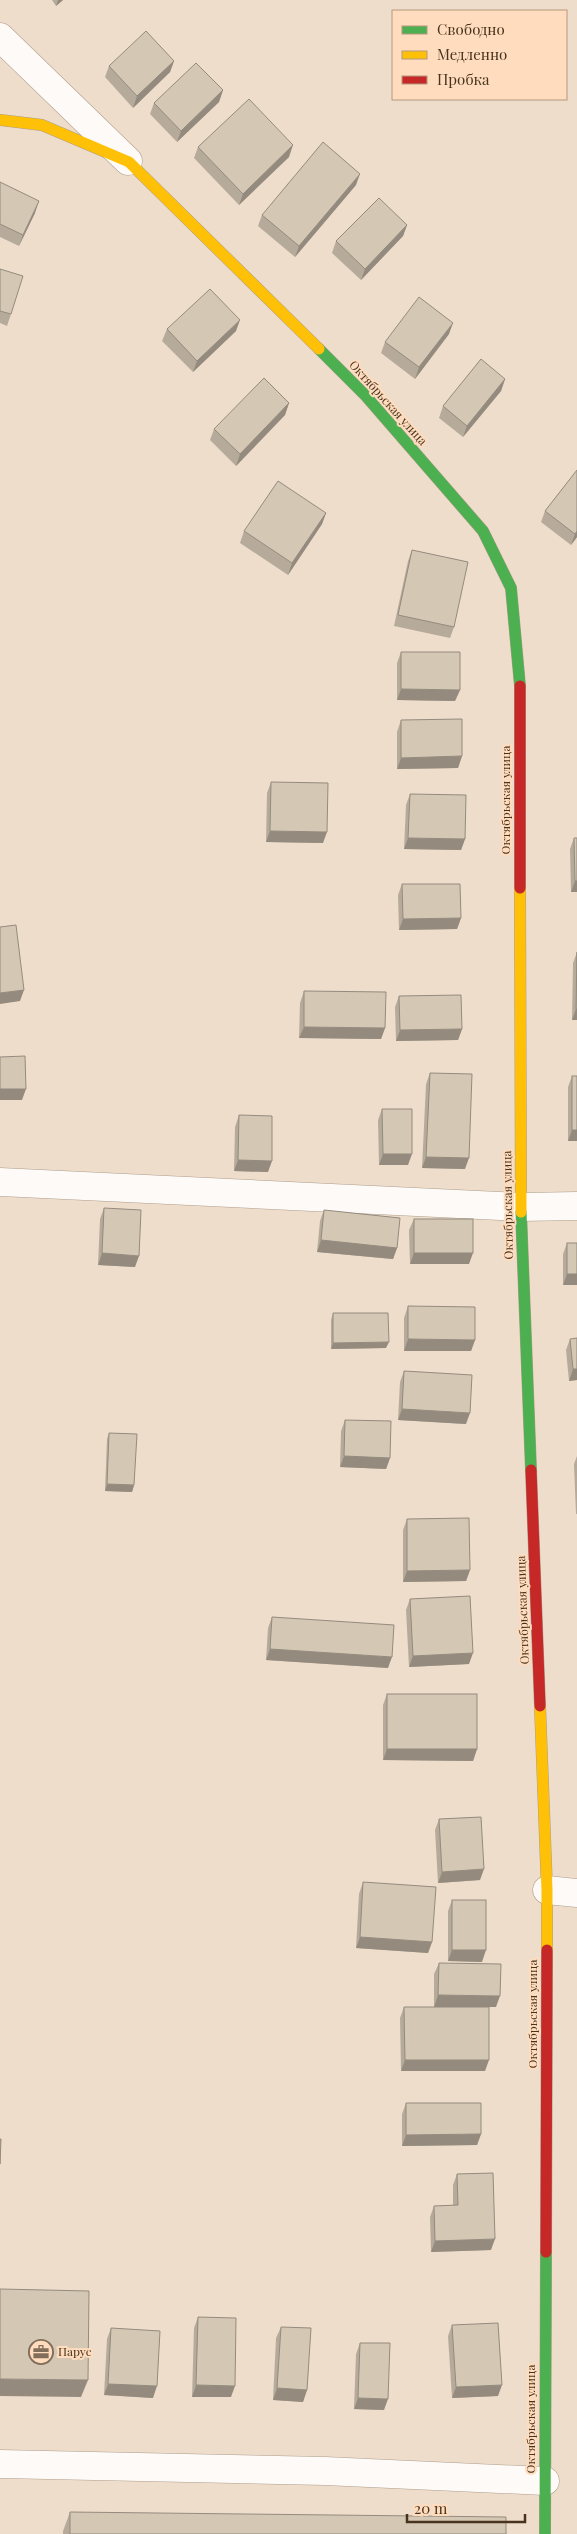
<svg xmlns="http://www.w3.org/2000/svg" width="577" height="2534" font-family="'Playfair Display',serif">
  <rect width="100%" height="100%" fill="#efddcc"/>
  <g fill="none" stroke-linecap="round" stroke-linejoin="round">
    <defs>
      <g id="street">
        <polyline points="0,37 128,161"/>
        <polyline points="0,1182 521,1207 577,1206"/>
        <polyline points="547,1890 577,1893"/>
        <polyline points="0,2464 325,2471 545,2481"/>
      </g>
      <g id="fast">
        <polyline points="319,349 365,395 483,531 511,588 520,686"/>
        <polyline points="521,1212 531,1470"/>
        <polyline points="545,2534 546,2252"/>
      </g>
      <g id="slow">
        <polyline points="0,120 42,125 129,162 319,349"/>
        <polyline points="520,888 521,1212"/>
        <polyline points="540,1706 547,1890 547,1950"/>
      </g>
      <g id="jam">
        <polyline points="520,686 520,888"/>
        <polyline points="531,1470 540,1706"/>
        <polyline points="546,2252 547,1950"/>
      </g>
    </defs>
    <use href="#street" stroke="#ae9d8b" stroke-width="29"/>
    <use href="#fast" stroke="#ae9d8b" stroke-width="12"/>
    <use href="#slow" stroke="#ae9d8b" stroke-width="12"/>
    <use href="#jam" stroke="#ae9d8b" stroke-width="12"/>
    <use href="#street" stroke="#fdfaf7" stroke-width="28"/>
    <use href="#fast" stroke="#4caf50" stroke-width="11"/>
    <use href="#slow" stroke="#ffc107" stroke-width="11"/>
    <use href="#jam" stroke="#c62828" stroke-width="11"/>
  </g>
  <g fill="#b6ab9b">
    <polygon points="52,0 63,0 56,6"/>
    <polygon points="174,61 170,72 133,108 105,77 109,66"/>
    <polygon points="223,90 219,102 177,142 150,114 154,103"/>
    <polygon points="198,147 289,157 239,205 194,158"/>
    <polygon points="0,182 35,213 19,246 0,237"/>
    <polygon points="356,185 295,257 258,226 262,215"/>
    <polygon points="407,225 403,236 361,280 332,253 336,241"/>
    <polygon points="0,269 11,314 7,326 0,323"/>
    <polygon points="167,329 236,331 193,372 162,341"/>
    <polygon points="449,334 415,379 381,353 385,342"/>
    <polygon points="505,379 501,391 463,437 439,418 443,406"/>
    <polygon points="289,403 285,415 236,466 210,440 214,429"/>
    <polygon points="577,470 577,537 571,545 541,522 545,511"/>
    <polygon points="326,513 322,524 288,575 240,543 244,531"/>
    <polygon points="412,550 454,627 450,638 394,626 408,561"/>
    <polygon points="401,652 460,690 455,701 397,700 397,663"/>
    <polygon points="401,720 462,756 458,768 397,769 397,732"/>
    <polygon points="271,782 323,843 266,842 267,793"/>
    <polygon points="410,794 465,839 461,850 404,849 406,805"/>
    <polygon points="574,838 577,838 577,892 571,892 570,849"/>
    <polygon points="402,884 461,918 457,929 399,930 398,895"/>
    <polygon points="577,952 577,1020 572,1020 573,963"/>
    <polygon points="304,991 385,1028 381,1039 299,1038 300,1003"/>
    <polygon points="399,996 462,1029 458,1040 396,1041 395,1007"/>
    <polygon points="430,1073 465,1169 422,1168 426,1084"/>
    <polygon points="572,1076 577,1141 568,1141 568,1087"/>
    <polygon points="382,1109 408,1165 379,1165 378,1120"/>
    <polygon points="239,1115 268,1172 234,1171 235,1127"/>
    <polygon points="104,1208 135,1267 98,1265 100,1219"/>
    <polygon points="324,1210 397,1248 393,1259 317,1252 320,1221"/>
    <polygon points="414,1219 469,1264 410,1264 409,1230"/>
    <polygon points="567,1243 577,1243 577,1285 563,1285 563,1254"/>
    <polygon points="408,1306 475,1340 471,1351 404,1351 404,1318"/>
    <polygon points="333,1313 386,1348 331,1349 331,1320"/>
    <polygon points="570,1339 577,1380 569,1381 566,1350"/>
    <polygon points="404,1371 466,1424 398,1420 400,1382"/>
    <polygon points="345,1420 390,1458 386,1469 340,1467 341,1431"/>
    <polygon points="109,1433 134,1485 132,1492 105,1491 107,1439"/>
    <polygon points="577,1456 577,1514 576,1514 574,1464"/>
    <polygon points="407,1519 470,1570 466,1581 403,1582 403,1530"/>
    <polygon points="410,1599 469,1664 409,1667 406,1610"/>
    <polygon points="272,1617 388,1668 266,1660 268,1628"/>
    <polygon points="387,1694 477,1749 473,1761 383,1760 383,1705"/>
    <polygon points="439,1819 480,1880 438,1883 435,1830"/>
    <polygon points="363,1882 432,1942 428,1953 356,1948 359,1894"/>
    <polygon points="452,1900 482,1962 448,1961 448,1911"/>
    <polygon points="439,1963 496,2007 489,2007 485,2071 401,2071 400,2018 404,2007 434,2007 434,1974"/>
    <polygon points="406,2103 481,2134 477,2145 402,2146 402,2114"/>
    <polygon points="457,2174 491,2250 431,2252 430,2217 434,2206 453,2205 453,2185"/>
    <polygon points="198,2317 231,2397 192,2397 194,2328"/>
    <polygon points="452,2325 498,2396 452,2398 448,2336"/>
    <polygon points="281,2327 307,2390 303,2402 273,2400 276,2338"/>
    <polygon points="111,2328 153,2398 104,2395 107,2339"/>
    <polygon points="360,2343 384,2410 354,2409 356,2354"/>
    <polygon points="70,2512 506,2534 63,2534 63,2531"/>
  </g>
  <g fill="#948b7e">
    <polygon points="58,0 63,0 56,6"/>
    <polygon points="174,61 170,72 133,108 137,96"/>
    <polygon points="223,90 219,102 177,142 181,131"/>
    <polygon points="293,145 289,157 239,205 243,194"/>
    <polygon points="360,174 356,185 295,257 299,246"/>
    <polygon points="39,201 35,213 19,246 23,235"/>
    <polygon points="407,225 403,236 361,280 365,269"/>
    <polygon points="240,320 236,331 193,372 197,361"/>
    <polygon points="453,323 449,334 415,379 419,367"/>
    <polygon points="505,379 501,391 463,437 467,426"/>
    <polygon points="289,403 285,415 236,466 240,454"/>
    <polygon points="326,513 322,524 288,575 292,563"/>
    <polygon points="577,531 577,537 571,545 575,534"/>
    <polygon points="401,689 460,690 455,701 397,700"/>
    <polygon points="462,756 458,768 397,769 401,758"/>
    <polygon points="270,831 327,832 323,843 266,842"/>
    <polygon points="408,838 465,839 461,850 404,849"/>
    <polygon points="575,881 577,881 577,892 571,892"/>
    <polygon points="461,918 457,929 399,930 403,919"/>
    <polygon points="24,990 20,1001 0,1004 0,993"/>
    <polygon points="576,1009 577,1009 577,1020 572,1020"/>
    <polygon points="304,1027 385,1028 381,1039 299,1038"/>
    <polygon points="462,1029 458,1040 396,1041 400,1030"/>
    <polygon points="0,1089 26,1089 22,1100 0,1100"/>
    <polygon points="572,1130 577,1130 577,1141 568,1141"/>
    <polygon points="383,1154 412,1154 408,1165 379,1165"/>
    <polygon points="426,1157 469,1158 465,1169 422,1168"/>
    <polygon points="238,1160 272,1161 268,1172 234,1171"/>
    <polygon points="321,1240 397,1248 393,1259 317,1252"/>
    <polygon points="102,1253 139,1256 135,1267 98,1265"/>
    <polygon points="414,1253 473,1253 469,1264 410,1264"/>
    <polygon points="567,1274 577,1274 577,1285 563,1285"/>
    <polygon points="408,1339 475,1340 471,1351 404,1351"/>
    <polygon points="389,1342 386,1348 331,1349 333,1343"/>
    <polygon points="573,1369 577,1369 577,1380 569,1381"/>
    <polygon points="402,1409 470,1413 466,1424 398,1420"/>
    <polygon points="344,1456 390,1458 386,1469 340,1467"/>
    <polygon points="107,1484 134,1485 132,1492 105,1491"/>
    <polygon points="470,1570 466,1581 403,1582 407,1571"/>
    <polygon points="270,1649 392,1657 388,1668 266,1660"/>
    <polygon points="473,1653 469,1664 409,1667 413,1656"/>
    <polygon points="387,1749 477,1749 473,1761 383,1760"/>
    <polygon points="484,1869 480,1880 438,1883 442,1872"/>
    <polygon points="360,1937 432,1942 428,1953 356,1948"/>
    <polygon points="452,1950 486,1950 482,1962 448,1961"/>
    <polygon points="438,1995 500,1996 496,2007 434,2007"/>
    <polygon points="405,2060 489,2060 485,2071 401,2071"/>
    <polygon points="481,2134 477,2145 402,2146 406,2135"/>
    <polygon points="495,2239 491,2250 431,2252 435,2241"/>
    <polygon points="0,2379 88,2380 81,2397 0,2396"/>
    <polygon points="108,2384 157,2386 153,2398 104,2395"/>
    <polygon points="196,2385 235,2386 231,2397 192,2397"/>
    <polygon points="502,2385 498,2396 452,2398 456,2387"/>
    <polygon points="277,2388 307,2390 303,2402 273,2400"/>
    <polygon points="358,2398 388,2399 384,2410 354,2409"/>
  </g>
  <g fill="#d4c7b4" stroke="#948b7e">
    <polygon points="146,31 174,61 137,96 109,66"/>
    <polygon points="196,63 223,90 181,131 154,103"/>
    <polygon points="249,99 293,145 243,194 198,147"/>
    <polygon points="323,142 360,174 299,246 262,215"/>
    <polygon points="0,182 39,201 23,235 0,224"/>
    <polygon points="379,198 407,225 365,269 336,241"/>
    <polygon points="0,269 23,276 11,314 0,311"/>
    <polygon points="210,289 240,320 197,361 167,329"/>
    <polygon points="419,297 453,323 419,367 385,342"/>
    <polygon points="481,359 505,379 467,426 443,406"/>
    <polygon points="264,378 289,403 240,454 214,429"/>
    <polygon points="577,470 577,531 575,534 545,511"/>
    <polygon points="278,481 326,513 292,563 244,531"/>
    <polygon points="412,550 468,562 454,627 398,615"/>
    <polygon points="401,652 460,652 460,690 401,689"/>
    <polygon points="462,719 462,756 401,758 401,720"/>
    <polygon points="271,782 328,783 327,832 270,831"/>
    <polygon points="410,794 466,795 465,839 408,838"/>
    <polygon points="574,838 577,838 577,881 575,881"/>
    <polygon points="402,884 460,884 461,918 403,919"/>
    <polygon points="16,925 24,990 0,993 0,927"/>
    <polygon points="577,952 577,1009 576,1009"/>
    <polygon points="304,991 386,992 385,1028 304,1027"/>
    <polygon points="461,995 462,1029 400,1030 399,996"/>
    <polygon points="25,1056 26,1089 0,1089 0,1057"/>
    <polygon points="430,1073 472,1074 469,1158 426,1157"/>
    <rect x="572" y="1076" width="5" height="54"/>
    <polygon points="382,1109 412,1109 412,1154 383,1154"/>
    <polygon points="239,1115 272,1116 272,1161 238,1160"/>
    <polygon points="104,1208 141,1210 139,1256 102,1253"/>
    <polygon points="324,1210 400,1218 397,1248 321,1240"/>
    <rect x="414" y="1219" width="59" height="34"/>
    <rect x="567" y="1243" width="10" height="31"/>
    <polygon points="408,1306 475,1307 475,1340 408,1339"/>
    <polygon points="333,1313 388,1313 389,1342 333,1343"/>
    <polygon points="577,1338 577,1369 573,1369 570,1339"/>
    <polygon points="404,1371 472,1375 470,1413 402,1409"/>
    <polygon points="345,1420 391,1421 390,1458 344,1456"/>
    <polygon points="109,1433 137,1434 134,1485 107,1484"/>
    <polygon points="469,1518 470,1570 407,1571 407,1519"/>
    <polygon points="470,1596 473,1653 413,1656 410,1599"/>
    <polygon points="272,1617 394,1625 392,1657 270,1649"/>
    <rect x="387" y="1694" width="90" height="55"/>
    <polygon points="481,1817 484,1869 442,1872 439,1819"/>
    <polygon points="363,1882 436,1887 432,1942 360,1937"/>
    <rect x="452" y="1900" width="34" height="50"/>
    <polygon points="439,1963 501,1964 500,1996 438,1995"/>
    <polygon points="404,2007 489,2007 489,2060 405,2060"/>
    <polygon points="406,2103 481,2103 481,2134 406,2135"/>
    <polygon points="0,2139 1,2139 0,2164"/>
    <polygon points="493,2173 495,2239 435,2241 434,2206 458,2205 457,2174"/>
    <polygon points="0,2289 89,2291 88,2380 0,2379"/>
    <polygon points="198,2317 236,2318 235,2386 196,2385"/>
    <polygon points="498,2323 502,2385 456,2387 452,2325"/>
    <polygon points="281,2327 311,2328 307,2390 277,2388"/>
    <polygon points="111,2328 160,2331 157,2386 108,2384"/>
    <polygon points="360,2343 390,2343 388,2399 358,2398"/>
    <polygon points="70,2512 506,2517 506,2534 70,2534"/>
  </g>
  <defs>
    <symbol id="office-ring" viewBox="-11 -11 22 22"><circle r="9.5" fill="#fedcbd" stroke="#826e5a" stroke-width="1.5"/><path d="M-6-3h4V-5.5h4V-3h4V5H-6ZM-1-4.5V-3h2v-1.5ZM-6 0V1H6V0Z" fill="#826e5a"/></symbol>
  </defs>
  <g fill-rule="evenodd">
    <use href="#office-ring" x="27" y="2338" width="28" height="28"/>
  </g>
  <g text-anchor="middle" stroke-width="4" stroke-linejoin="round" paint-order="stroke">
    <g font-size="12" fill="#48331d" stroke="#fedcbd">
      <text transform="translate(388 403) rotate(48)" y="4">Октябрьская улица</text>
      <text transform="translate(506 800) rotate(-90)" y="4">Октябрьская улица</text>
      <text transform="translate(508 1205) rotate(-91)" y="4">Октябрьская улица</text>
      <text transform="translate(523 1610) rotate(-92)" y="4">Октябрьская улица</text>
      <text transform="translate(533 2014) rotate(-90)" y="4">Октябрьская улица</text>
      <text transform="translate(531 2419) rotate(-90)" y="4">Октябрьская улица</text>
    </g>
    <g font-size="12" fill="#48331d" stroke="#fedcbd" text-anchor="start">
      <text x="58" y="2356">Парус</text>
    </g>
  </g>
  <rect x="392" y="10" width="175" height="90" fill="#fedcbd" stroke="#b5987d"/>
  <rect x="402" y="26" width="25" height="8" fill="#4caf50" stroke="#b5987d"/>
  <text x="437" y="35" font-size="15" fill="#48331d">Свободно</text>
  <rect x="402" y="51" width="25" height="8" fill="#ffc107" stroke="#b5987d"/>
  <text x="437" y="60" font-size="15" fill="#48331d">Медленно</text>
  <rect x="402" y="76" width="25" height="8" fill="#c62828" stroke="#b5987d"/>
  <text x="437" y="85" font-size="15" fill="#48331d">Пробка</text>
  <path d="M407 2514v8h118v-8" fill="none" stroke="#48331d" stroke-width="2.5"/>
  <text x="414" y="2514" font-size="15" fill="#48331d" stroke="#fedcbd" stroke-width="4" paint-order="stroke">20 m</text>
</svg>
